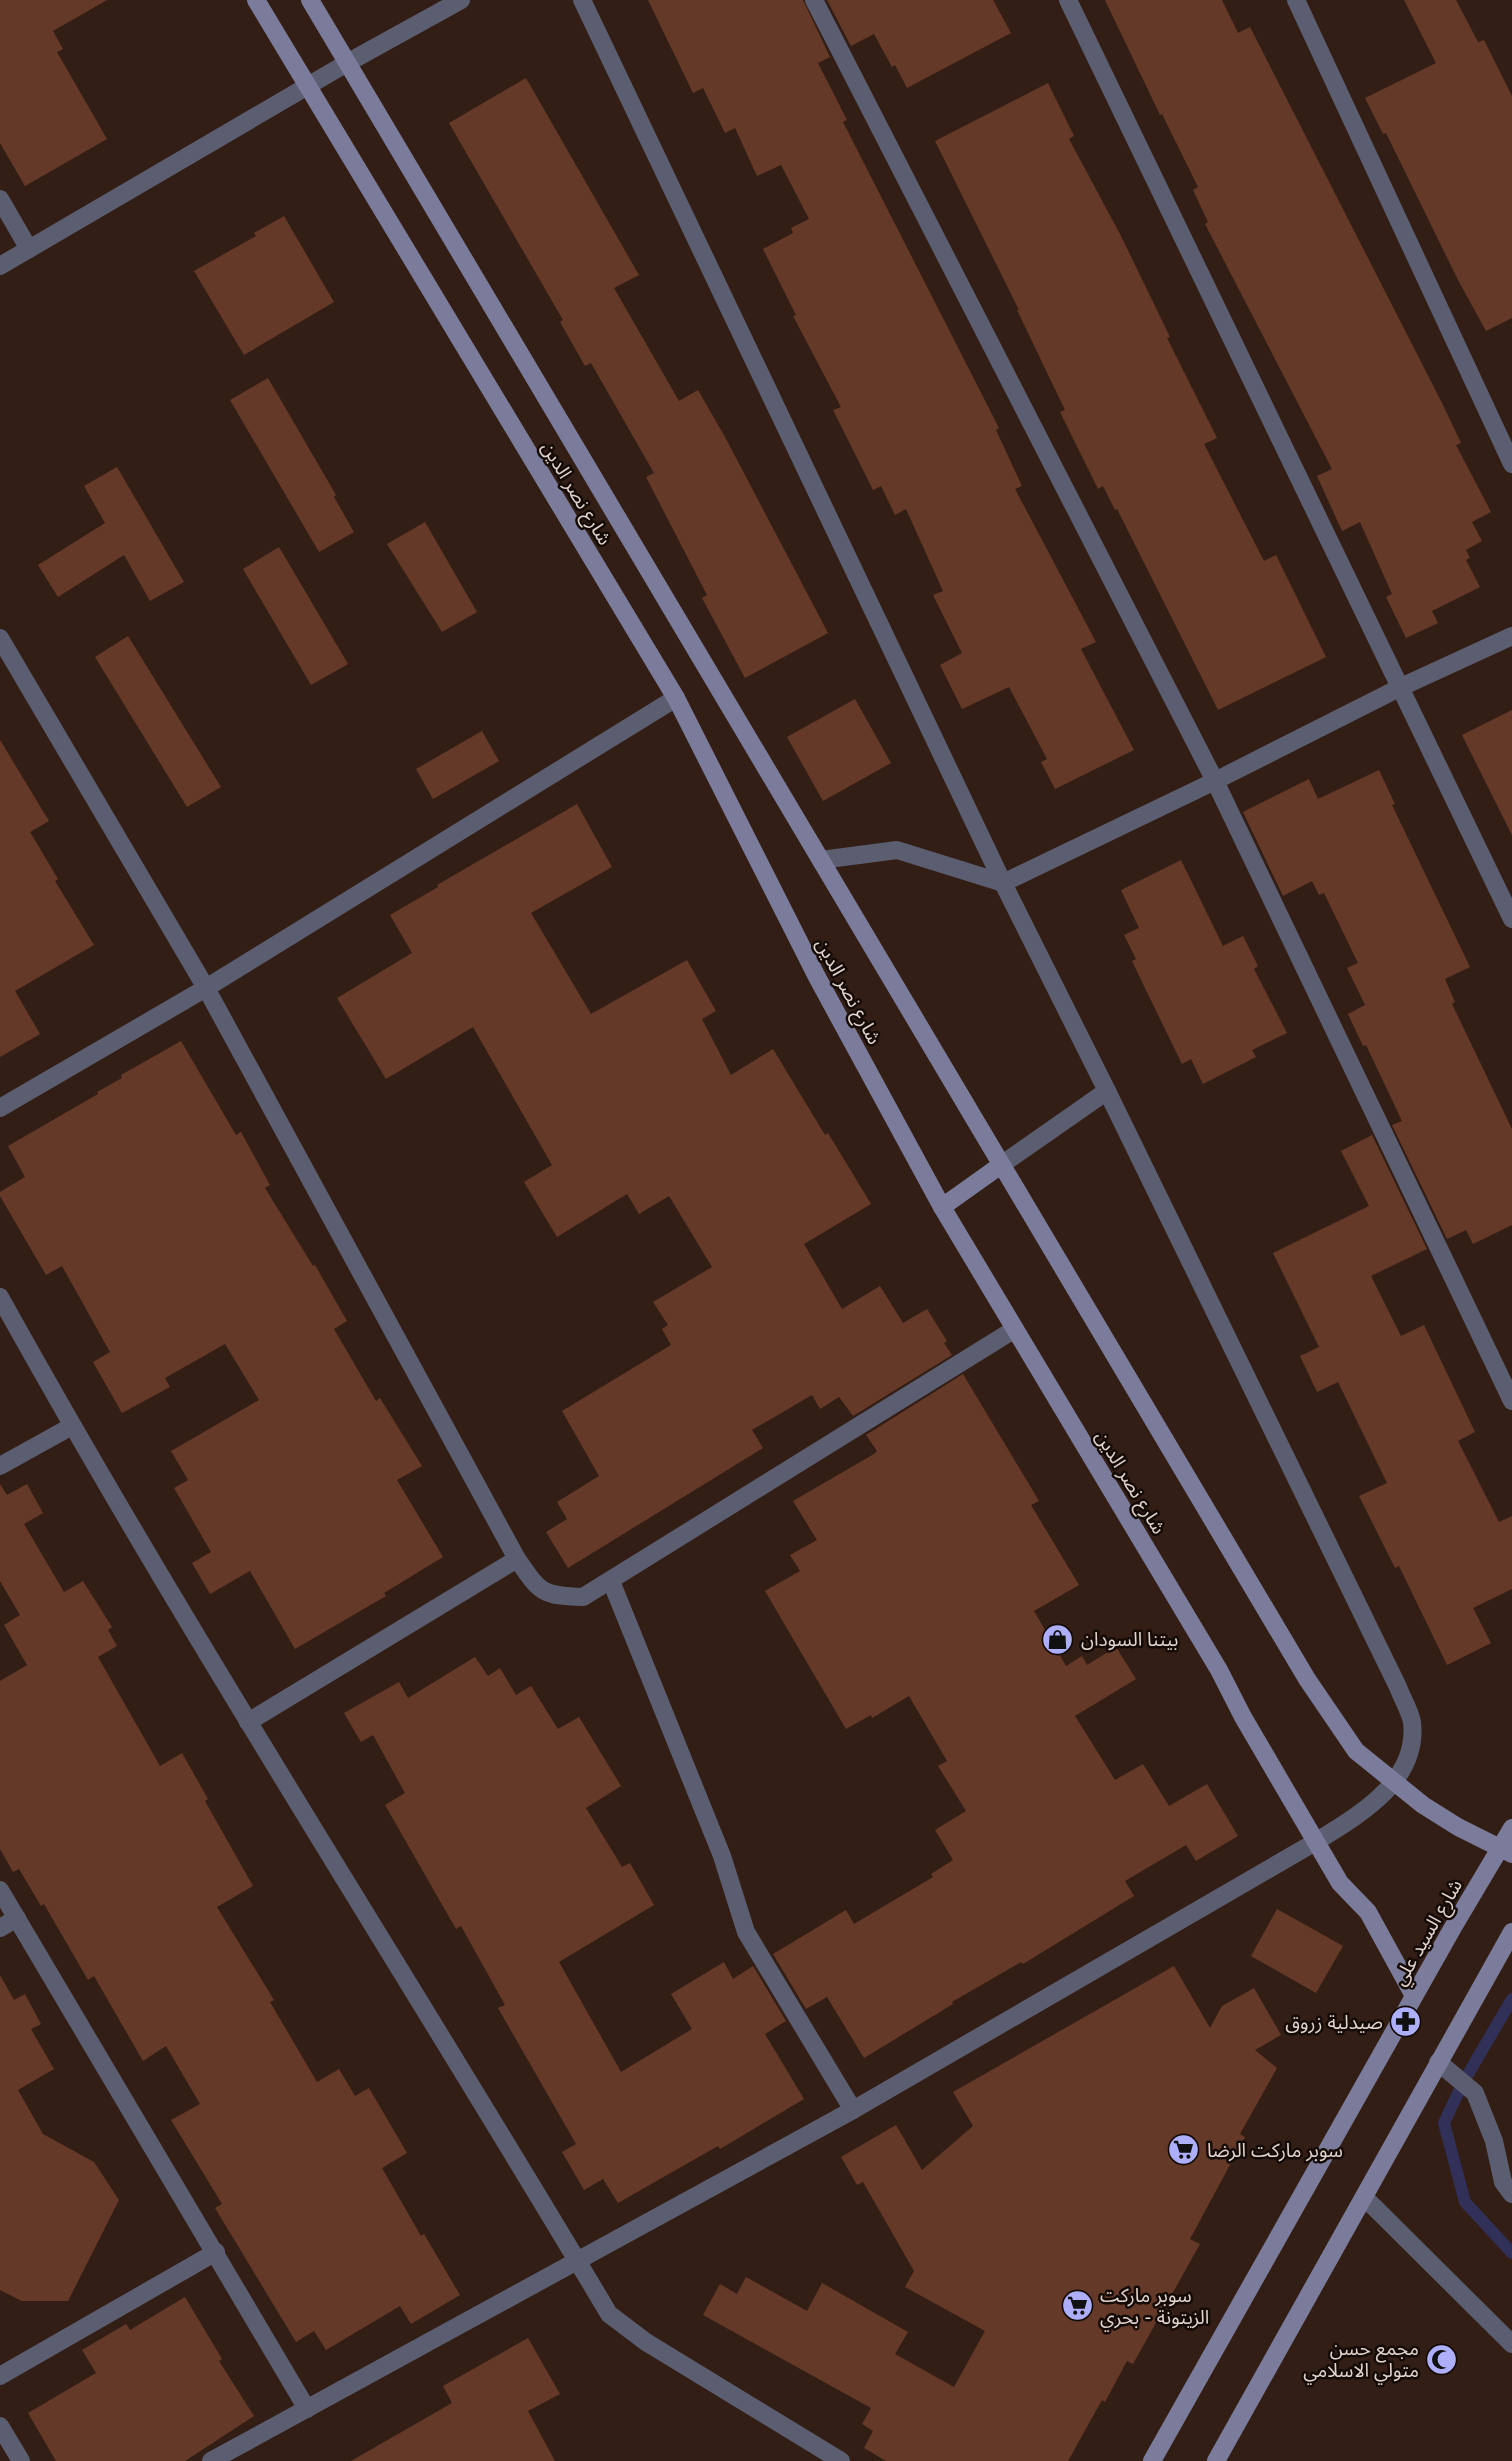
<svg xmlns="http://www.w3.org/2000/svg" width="1512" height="2461" font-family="'Varela Round','Noto Sans Arabic',sans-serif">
  <rect width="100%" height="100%" fill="#331e15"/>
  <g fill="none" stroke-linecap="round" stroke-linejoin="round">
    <g stroke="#303058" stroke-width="12">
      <polyline points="1467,2076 1512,1999"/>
      <polyline points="1459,2091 1444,2123 1465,2202 1512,2253"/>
    </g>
  </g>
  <g fill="#653927">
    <polygon points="0,0 107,0 53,31 63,49 57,52 107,139 25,186 0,143"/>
    <polygon points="648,0 803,0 830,57 818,63 847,120 843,122 999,428 996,430 1022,486 1015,489 1096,642 1081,649 1134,750 1055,789 1041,762 1047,759 1009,687 962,709 940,665 962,653 933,595 943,591 906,509 895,515 881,486 873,490 833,410 841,407 793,316 796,315 763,249 793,233 791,228 809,219 781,165 757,176 735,128 725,133 703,88 693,93"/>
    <polygon points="827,0 993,0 1011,33 907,88 895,65 892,67 874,34 851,46"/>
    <polygon points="1105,0 1222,0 1238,33 1250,27 1442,403 1461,443 1456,445 1491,512 1472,522 1482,541 1466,550 1470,558 1466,560 1480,587 1432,611 1438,623 1406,638 1386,597 1392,594 1360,522 1342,531 1317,476 1332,469 1205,224 1208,222 1193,190 1198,187 1162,114 1160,115"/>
    <polygon points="1404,0 1456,0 1478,42 1484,40 1512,96 1512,318 1486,331 1458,280 1386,133 1383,134 1365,98 1436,63"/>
    <polygon points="526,78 639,275 614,288 679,401 698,390 725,437 828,633 745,678 702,598 707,595 646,477 654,473 591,363 585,366 560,322 563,320 449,123"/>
    <polygon points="1048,83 1074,136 1069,139 1121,236 1170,337 1167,338 1217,438 1204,444 1264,561 1276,555 1326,657 1218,710 1117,509 1115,510 1103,486 1098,489 1060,412 1065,410 1017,310 1019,310 935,141"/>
    <polygon points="284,216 334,302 244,355 194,271 256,236 254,233"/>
    <polygon points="268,378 336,495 334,497 354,532 319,552 230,400"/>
    <polygon points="117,467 184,582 150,601 124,555 58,597 38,565 105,523 84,486"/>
    <polygon points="425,522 477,612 442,632 387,544"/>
    <polygon points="279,547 348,664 311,685 243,569"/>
    <polygon points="128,636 221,787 187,807 95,657"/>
    <polygon points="855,699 891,763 823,801 787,737"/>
    <polygon points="1512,710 1512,835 1462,735"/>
    <polygon points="482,731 499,761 433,799 416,769"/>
    <polygon points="0,740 49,821 30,832 58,879 55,881 94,945 15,991 40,1034 0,1057"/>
    <polygon points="1379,770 1395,804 1392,805 1470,967 1445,979 1455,1002 1452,1004 1512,1129 1512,1225 1473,1244 1466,1230 1447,1239 1392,1125 1402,1121 1366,1045 1363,1046 1348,1014 1365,1005 1347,968 1358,963 1324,893 1319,895 1312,881 1283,896 1243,812 1309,779 1318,799"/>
    <polygon points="577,804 612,867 531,913 591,1014 687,960 716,1011 702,1019 731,1075 773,1049 825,1135 828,1133 871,1204 804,1244 842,1309 880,1286 903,1323 927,1309 947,1341 944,1343 952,1355 853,1416 839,1397 820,1409 812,1395 752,1430 763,1448 568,1568 546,1532 567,1519 557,1502 599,1476 562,1411 671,1345 662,1329 668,1325 653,1302 712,1267 669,1196 639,1214 627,1194 557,1237 524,1182 552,1165 473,1027 386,1079 337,998 412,953 390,915 438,887 437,885"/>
    <polygon points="1181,860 1223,946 1243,936 1258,966 1254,969 1287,1033 1252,1050 1256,1057 1203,1084 1191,1059 1182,1064 1142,982 1132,961 1136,959 1124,935 1139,928 1121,890"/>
    <polygon points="181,1041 236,1135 241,1132 270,1185 265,1188 313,1266 315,1265 347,1321 334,1329 376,1401 380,1398 422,1466 397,1480 443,1557 384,1593 386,1596 295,1649 250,1571 210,1594 192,1563 211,1552 174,1488 188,1480 171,1451 259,1400 225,1344 165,1378 170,1387 122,1413 93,1362 110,1352 62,1266 46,1275 0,1196 0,1192 25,1177 8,1146 98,1094 97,1092 122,1078 121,1075"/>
    <polygon points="1372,1135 1427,1249 1371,1276 1401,1336 1424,1325 1475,1432 1458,1441 1499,1522 1512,1516 1512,1589 1473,1608 1491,1643 1447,1665 1399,1566 1395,1568 1359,1496 1387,1483 1338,1382 1317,1392 1300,1356 1319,1347 1273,1253 1369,1206 1341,1151"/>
    <polygon points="963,1374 1039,1501 1031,1505 1079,1585 1034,1611 1066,1666 1082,1656 1087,1665 1116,1647 1136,1679 1075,1716 1115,1780 1143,1764 1169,1806 1207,1784 1238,1836 1196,1861 1186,1845 1125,1881 1134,1896 1023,1964 1021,1962 952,2002 953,2004 864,2058 827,1997 806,2009 773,1954 846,1910 854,1924 933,1877 931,1874 953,1860 935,1830 966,1811 938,1766 947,1761 909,1696 872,1718 871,1715 846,1729 765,1591 800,1571 790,1555 817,1540 793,1501 874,1454 877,1451 866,1435"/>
    <polygon points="0,1484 7,1495 27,1484 43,1513 24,1524 64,1592 83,1581 112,1627 108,1630 117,1646 98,1657 160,1766 182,1753 208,1799 205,1801 253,1886 217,1907 274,2000 270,2002 317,2082 339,2069 355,2096 369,2088 407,2153 382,2168 421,2236 424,2234 460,2295 411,2324 400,2306 326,2350 314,2331 296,2342 215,2208 222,2204 171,2120 200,2104 166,2046 143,2061 94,1976 88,1980 44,1904 41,1906 19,1869 13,1872 0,1849 0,1681 27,1665 4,1625 20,1615 0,1581"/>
    <polygon points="475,1657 488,1676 500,1668 516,1695 531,1686 558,1729 579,1717 621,1786 586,1808 622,1867 630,1863 654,1905 559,1962 621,2072 692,2029 671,1994 724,1962 733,1979 753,1966 786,2021 765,2034 804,2099 720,2149 718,2146 618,2203 603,2179 584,2190 562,2152 576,2144 498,2008 505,2005 461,1926 456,1929 385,1805 405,1793 373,1735 361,1742 344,1713 399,1682 408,1698"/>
    <polygon points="1277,1909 1343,1946 1316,1993 1251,1956"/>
    <polygon points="1174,1966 1210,2028 1222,2006 1254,1988 1281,2035 1255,2050 1277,2068 1240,2134 1245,2137 1190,2239 1200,2244 1133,2364 1127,2361 1105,2402 1102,2400 1068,2461 886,2461 864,2448 873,2431 862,2424 871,2408 703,2315 720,2284 737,2294 746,2277 807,2311 822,2283 908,2332 895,2354 954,2387 985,2331 905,2287 914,2271 863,2182 857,2185 841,2157 896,2125 922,2170 973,2126 953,2092"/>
    <polygon points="0,1975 14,2000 25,1994 41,2024 31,2029 54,2069 18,2090 43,2134 94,2162 119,2200 68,2301 22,2301 0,2290"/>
    <polygon points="185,2297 222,2359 219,2361 254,2416 185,2461 56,2461 28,2413 96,2373 82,2350 126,2324 130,2330"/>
    <polygon points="528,2338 560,2394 528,2411 555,2461 351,2461 452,2403 443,2386"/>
  </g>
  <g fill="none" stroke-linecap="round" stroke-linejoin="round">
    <g stroke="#5b5d70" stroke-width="18">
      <polyline points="814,0 1215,781 1512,1401"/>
      <polyline points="1068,0 1512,919"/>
      <polyline points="1296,0 1512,464"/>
      <polyline points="0,199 29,249"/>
      <polyline points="0,266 347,63 461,0"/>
      <path d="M0 638 206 988 517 1559C540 1592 541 1596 583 1597L1015 1329"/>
      <polyline points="821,860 897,850 1003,883 1215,781 1399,688 1512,636"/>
      <polyline points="0,1108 206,988 676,698"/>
      <polyline points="1001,1165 1107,1091"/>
      <path d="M0 1297C192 1643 407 1974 609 2314L646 2342 841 2461"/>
      <polyline points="0,1466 72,1426"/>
      <polyline points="611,1581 722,1856 746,1932 853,2110"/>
      <polyline points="248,1722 517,1559"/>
      <polyline points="0,1890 307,2409"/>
      <polyline points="0,1928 17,1918"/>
      <polyline points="1438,2062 1475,2093 1494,2141 1503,2182 1512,2194"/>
      <polyline points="1364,2197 1512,2344"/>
      <polyline points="0,2376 216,2252"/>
      <polyline points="0,2426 21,2461"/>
      <path d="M211 2461 853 2110 1317 1841C1359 1815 1419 1781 1412 1722 1410 1711 1402 1698 1398 1687L1107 1091 1003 883 582 0"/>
    </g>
    <g stroke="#7b7c9b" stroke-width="18">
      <polyline points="256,0 676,698 817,977 942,1207 1219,1670 1243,1717 1340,1883 1368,1912 1414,1996"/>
      <polyline points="310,0 1307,1679 1356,1751 1423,1805 1458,1827 1512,1854"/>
      <polyline points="942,1207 1001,1165"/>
      <polyline points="1152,2461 1452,1929 1512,1828"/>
      <polyline points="1216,2461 1512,1932"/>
    </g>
  </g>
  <defs>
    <symbol id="shop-disc" viewBox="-11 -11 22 22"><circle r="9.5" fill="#adaffb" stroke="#140b07"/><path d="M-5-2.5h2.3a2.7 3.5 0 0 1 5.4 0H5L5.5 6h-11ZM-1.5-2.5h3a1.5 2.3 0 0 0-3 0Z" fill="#111"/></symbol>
    <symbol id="pharmacy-disc" viewBox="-11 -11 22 22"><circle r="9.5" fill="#adaffb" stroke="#140b07"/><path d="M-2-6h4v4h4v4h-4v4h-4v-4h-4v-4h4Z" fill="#111"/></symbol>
    <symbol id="supermarket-disc" viewBox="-11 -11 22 22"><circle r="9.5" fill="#adaffb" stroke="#140b07"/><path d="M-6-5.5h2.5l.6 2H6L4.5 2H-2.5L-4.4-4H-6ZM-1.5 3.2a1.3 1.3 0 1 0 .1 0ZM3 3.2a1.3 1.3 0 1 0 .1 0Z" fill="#111"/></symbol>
    <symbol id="mosque-disc" viewBox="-11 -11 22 22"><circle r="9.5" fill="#adaffb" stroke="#140b07"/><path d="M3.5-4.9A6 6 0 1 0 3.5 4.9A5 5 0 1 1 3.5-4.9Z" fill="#111"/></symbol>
  </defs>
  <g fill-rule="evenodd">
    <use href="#shop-disc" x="1040" y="1622" width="35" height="35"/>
    <use href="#pharmacy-disc" x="1388" y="2004" width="35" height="35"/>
    <use href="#supermarket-disc" x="1166" y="2132" width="35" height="35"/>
    <use href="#supermarket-disc" x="1060" y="2288" width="35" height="35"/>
    <use href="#mosque-disc" x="1424" y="2342" width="35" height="35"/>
  </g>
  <g text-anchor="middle" stroke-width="5" stroke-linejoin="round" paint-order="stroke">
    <g font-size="19" fill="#e2d3cd" stroke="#140b07">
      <text transform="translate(577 493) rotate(59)" y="7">شارع نصر الدين</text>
      <text transform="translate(849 991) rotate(62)" y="7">شارع نصر الدين</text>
      <text transform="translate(1131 1482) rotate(59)" y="7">شارع نصر الدين</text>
      <text transform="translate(1427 1932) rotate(-60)" y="7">شارع السيد علي</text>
    </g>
    <g font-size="19" fill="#e2d3cd" stroke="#140b07" text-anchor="start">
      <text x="1081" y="1646">بيتنا السودان</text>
      <text x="1383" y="2029" text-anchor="end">صيدلية زروق</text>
      <text x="1207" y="2157">سوبر ماركت الرضا</text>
      <text x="1100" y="2302">سوبر ماركت<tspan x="1100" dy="22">الزيتونة - بحري</tspan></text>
      <text x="1419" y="2355" text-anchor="end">مجمع حسن<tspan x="1419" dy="22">متولي الاسلامي</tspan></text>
    </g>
  </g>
</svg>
